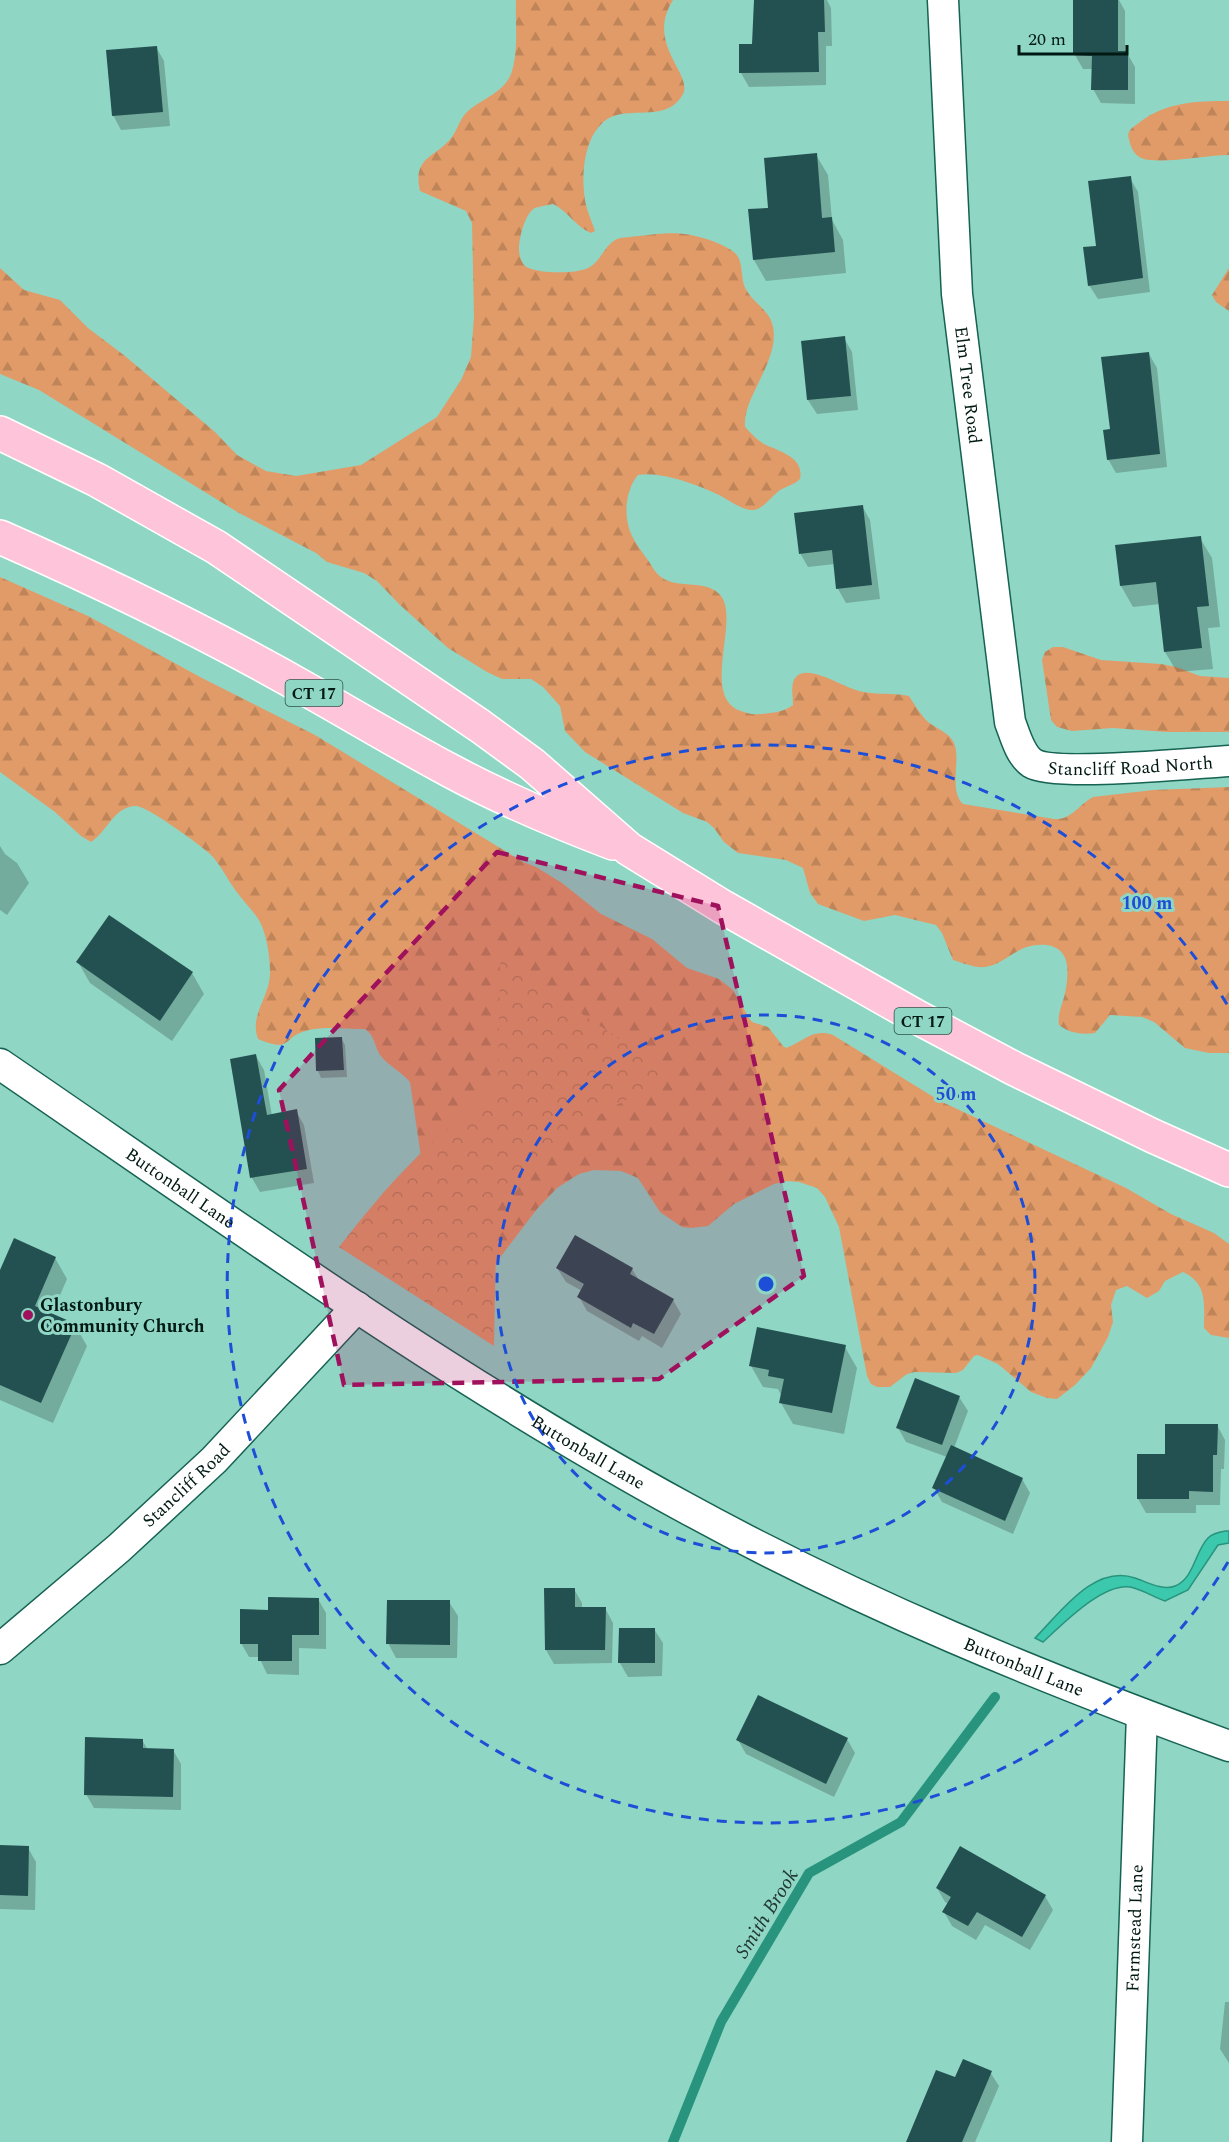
<svg xmlns="http://www.w3.org/2000/svg" width="1229" height="2142" font-family="Spectral,serif">
  <defs>
    <pattern id="forest-firs" width="22" height="20" patternUnits="userSpaceOnUse" patternTransform="scale(1.5)"><rect width="22" height="20" fill="#e19b68"/><path d="M5 1l3.5 6h-7zM16 11l3.5 6h-7z" fill="#bf8559"/></pattern>
    <pattern id="park-crowns" width="20" height="18" patternUnits="userSpaceOnUse" patternTransform="scale(1.5)"><rect width="20" height="18" fill="#e19b68"/><path d="M2 6a3 3 0 1 1 6 0M12 15a3 3 0 1 1 6 0" fill="none" stroke="#bf8559"/></pattern>
  </defs>
  <rect width="100%" height="100%" fill="#90d6c4"/>
  <g fill="url(#forest-firs)">
    <path d="M516 0H673C645 44 693 74 683 94 668 122 634 107 611 117 583 131 580 178 586 205 588 213 592 222 595 231L591 233C576 227 568 211 553 204 548 205 541 206 535 208 525 213 519 238 519 249 519 255 521 262 525 266 535 274 577 274 588 268 601 262 604 245 617 239 623 237 632 237 639 236 670 232 686 231 715 242 722 245 729 248 735 253 745 263 739 279 747 291 754 303 768 310 772 323 783 358 742 396 745 427 751 433 757 440 764 444 778 451 805 457 800 479 794 485 787 486 780 490 772 496 763 509 754 510 743 511 729 500 719 495 698 485 661 471 638 475 625 490 623 518 632 536 636 544 642 552 647 559 651 564 655 573 661 577 678 590 707 578 721 596 740 621 700 697 741 711 747 713 752 715 759 714 772 713 782 713 793 705 793 697 790 683 796 677 807 664 840 685 853 689 871 696 890 692 909 696 914 704 919 712 925 719 934 729 952 732 955 746 960 763 949 791 963 804L1054 819C1072 820 1078 805 1093 797L1153 790 1229 787V1053H1209L1185 1048 1154 1022 1142 1017 1110 1015 1095 1033C1081 1035 1070 1033 1059 1025 1057 1013 1063 1004 1065 993 1067 985 1068 973 1067 965 1064 944 1044 942 1027 947 1012 952 1001 965 985 967 974 968 963 963 953 960L942 933 936 925 895 915 864 921 818 904 810 893 803 868 786 860 738 853 724 842 714 828 707 822 683 813 585 752 565 731 560 706 543 687 531 679H502L487 672 448 648 400 605 377 581 364 573 327 562 316 553 239 513 39 390 0 374V268L24 290 60 300 88 328 125 356 215 432 237 455 266 471 296 476 361 465 437 417 461 380 471 357 474 316 472 223 466 211 420 191C412 156 436 158 452 137 457 130 460 119 466 113 480 99 503 94 511 74 519 52 515 23 516 0Z"/>
    <path d="M1229 101V155C1207 155 1158 165 1141 158 1134 155 1130 146 1129 139 1126 130 1134 127 1140 122 1166 102 1197 101 1229 101Z"/>
    <polygon points="1229,268 1229,311 1216,302 1212,295"/>
    <path d="M0 577 88 616 202 678 315 735 523 862 536 867 562 883 601 914 652 939 687 968 719 979 733 990 749 1018 752 1022 768 1027 783 1046 786 1048C805 1041 812 1028 833 1035L940 1101 1126 1188 1171 1214 1214 1233 1229 1244V1338L1211 1335 1204 1328C1204 1304 1208 1284 1183 1272L1165 1281 1159 1291 1147 1298 1127 1286 1116 1290 1111 1305 1113 1322 1108 1337 1091 1368 1075 1385 1057 1399 1047 1398 1031 1392 998 1364 978 1355 974 1356 963 1370 956 1373 915 1372 907 1374 890 1387H877L871 1384 867 1376 839 1227 825 1197 817 1188 799 1182 787 1181 774 1184 734 1204 708 1226 691 1228 682 1227 660 1212 638 1178 621 1171 594 1170 579 1174 557 1188 537 1209 498 1260 481 1291 422 1164 410 1082C402 1072 387 1065 380 1055 374 1045 375 1036 365 1029 347 1029 326 1026 309 1030 281 1036 294 1054 258 1039 249 1015 270 997 270 973 270 961 268 944 264 932 260 916 245 904 236 891 227 879 220 863 209 853 199 844 147 806 136 806 114 806 107 832 91 842L81 836 55 812 0 772Z"/>
    <polygon points="1053,647 1063,647 1101,660 1161,664 1176,667 1200,676 1229,678 1229,732 1167,732 1113,728 1072,731 1057,727 1051,720 1042,660 1045,652"/>
  </g>
  <path fill="url(#park-crowns)" d="M500 959 675 1076C643 1091 611 1107 581 1126 551 1145 524 1169 497 1192L494 1346 339 1247C362 1218 385 1189 411 1163 438 1135 468 1111 498 1087Z"/>
  <path fill="#3bc8ac" stroke="#29947e" stroke-width="1.5" d="M1226 1531H1229V1543L1218 1545 1188 1590 1165 1601C1154 1597 1141 1589 1130 1587 1102 1583 1062 1625 1043 1642L1035 1638C1061 1612 1094 1564 1135 1578 1147 1582 1163 1591 1175 1586 1194 1579 1195 1551 1208 1538 1213 1533 1220 1532 1226 1531Z"/>
  <g fill="#0003">
    <polygon points="755,0 827,0 831,8 832,46 826,46 826,85 749,87 741,73 754,45"/>
    <polygon points="1075,0 1119,0 1125,11 1125,53 1127,53 1135,67 1135,104 1101,103 1093,89 1093,69 1083,69 1075,55"/>
    <polygon points="156,47 164,61 170,126 121,130 113,115"/>
    <polygon points="816,155 828,175 832,220 843,240 846,273 766,281 754,260 770,209"/>
    <polygon points="1130,178 1138,192 1150,292 1098,299 1089,285 1097,247"/>
    <polygon points="844,338 852,352 858,410 817,414 808,400 802,342"/>
    <polygon points="1149,354 1157,368 1167,467 1116,473 1108,459 1111,430"/>
    <polygon points="862,506 870,520 880,599 846,603 838,589 835,564 808,567 800,553"/>
    <polygon points="1200,538 1212,558 1220,627 1208,628 1213,669 1177,672 1165,652 1160,604 1133,607 1121,586 1117,547"/>
    <polygon points="0,846 5,854 17,863 29,883 7,915 0,910"/>
    <polygon points="138,935 192,973 204,994 172,1041 90,983 78,962"/>
    <polygon points="341,1038 345,1045 347,1077 321,1078 318,1071 316,1039"/>
    <polygon points="256,1056 264,1070 272,1116 296,1111 304,1125 314,1183 260,1192 252,1178 232,1060"/>
    <polygon points="55,1258 67,1279 52,1314 75,1325 87,1346 53,1423 0,1400 0,1274"/>
    <polygon points="557,1268 632,1269 639,1280 673,1300 681,1314 662,1348 642,1336 639,1341 587,1311 579,1297 582,1291 566,1282"/>
    <polygon points="845,1347 857,1368 844,1434 793,1424 781,1403 782,1397 778,1389 763,1387 751,1366"/>
    <polygon points="959,1397 968,1411 954,1448 1022,1479 1030,1493 1013,1534 942,1502 934,1488 947,1457 906,1442 898,1428"/>
    <polygon points="1217,1425 1225,1440 1224,1469 1221,1469 1220,1505 1196,1505 1196,1513 1146,1513 1138,1499 1166,1456"/>
    <polygon points="574,1589 582,1603 582,1608 605,1608 613,1623 612,1663 554,1664 546,1650"/>
    <polygon points="318,1599 326,1613 326,1649 299,1648 299,1675 267,1674 259,1657 249,1657 241,1643 270,1611"/>
    <polygon points="449,1602 458,1616 457,1658 396,1658 388,1643"/>
    <polygon points="654,1629 663,1643 662,1676 628,1677 620,1663"/>
    <polygon points="847,1739 855,1753 834,1797 746,1754 738,1740"/>
    <polygon points="142,1740 148,1750 173,1750 181,1764 181,1810 94,1808 86,1794"/>
    <polygon points="0,1846 28,1848 36,1862 35,1910 0,1909"/>
    <polygon points="937,1888 1045,1896 1053,1910 1030,1950 985,1925 976,1940 952,1926 944,1912 949,1904 945,1902"/>
    <polygon points="1225,2002 1229,2002 1229,2063 1220,2049"/>
    <polygon points="990,2072 999,2086 975,2142 908,2142 956,2079"/>
  </g>
  <g fill="none" stroke-linecap="round" stroke-linejoin="round">
    <polyline stroke="#29947e" stroke-width="10" points="673,2142 721,2022 809,1873 901,1822 995,1697"/>
  </g>
  <g fill="#235151">
    <polygon points="754,0 824,0 825,32 818,32 819,72 739,73 739,44 752,44"/>
    <polygon points="1073,0 1118,0 1118,51 1128,51 1128,90 1091,90 1092,56 1073,55"/>
    <polygon points="157,46 163,112 112,116 106,50"/>
    <polygon points="817,153 822,218 832,217 835,252 753,260 748,209 768,208 764,158"/>
    <polygon points="1131,176 1143,278 1088,286 1083,247 1096,246 1088,181"/>
    <polygon points="845,336 851,396 807,400 801,341"/>
    <polygon points="1149,352 1160,454 1107,460 1103,430 1110,429 1101,357"/>
    <polygon points="863,505 872,585 836,589 832,550 799,554 794,513"/>
    <polygon points="1201,536 1209,606 1197,607 1202,648 1164,652 1156,582 1120,586 1115,545"/>
    <polygon points="109,915 193,972 160,1021 76,962"/>
    <polygon points="342,1037 344,1070 316,1071 315,1038"/>
    <polygon points="256,1054 267,1115 297,1109 307,1169 250,1178 230,1059"/>
    <polygon points="575,1235 633,1268 630,1274 674,1299 654,1334 633,1323 631,1328 577,1297 584,1284 556,1268"/>
    <polygon points="14,1238 56,1257 35,1306 76,1324 41,1403 0,1385 0,1270"/>
    <polygon points="757,1327 846,1345 832,1413 779,1403 784,1379 768,1376 769,1370 749,1366"/>
    <polygon points="915,1378 960,1396 942,1445 896,1428"/>
    <polygon points="1165,1424 1218,1424 1217,1455 1213,1455 1213,1492 1189,1491 1189,1499 1137,1499 1137,1454 1165,1454"/>
    <polygon points="951,1445 1023,1478 1005,1521 932,1488"/>
    <polygon points="544,1588 575,1588 575,1607 606,1607 605,1650 545,1650"/>
    <polygon points="268,1597 319,1598 319,1635 292,1635 292,1661 258,1661 258,1644 240,1644 240,1609 268,1610"/>
    <polygon points="387,1600 450,1600 450,1645 386,1644"/>
    <polygon points="619,1628 655,1628 655,1663 618,1663"/>
    <polygon points="758,1695 848,1738 826,1784 736,1740"/>
    <polygon points="85,1737 143,1739 143,1748 174,1749 173,1797 84,1795"/>
    <polygon points="0,1845 29,1846 28,1896 0,1895"/>
    <polygon points="960,1846 1046,1895 1022,1937 977,1912 968,1926 942,1912 951,1897 936,1888"/>
    <polygon points="963,2059 992,2071 962,2142 906,2142 936,2070 955,2077"/>
  </g>
  <g fill="none" stroke-linecap="round" stroke-linejoin="round">
    <defs>
      <g id="street">
        <path id="s1" d="M943 0 957 294 1010 722C1015 735 1020 755 1032 763 1054 777 1194 763 1229 761"/>
        <path id="s2" d="M0 1064C224 1217 446 1377 684 1507 859 1603 1042 1678 1229 1746"/>
        <path id="s3" d="M0 1649 119 1548 214 1460 357 1307"/>
        <path id="s4" d="M1127 2142 1142 1714"/>
      </g>
      <g id="primary">
        <polyline points="0,433 97,480 216,547 480,726 532,764 629,849 723,907 917,1017 1015,1069 1153,1136 1229,1170"/>
        <path d="M0 537C107 584 212 635 313 693 359 719 404 746 451 771 503 799 558 822 613 843"/>
      </g>
    </defs>
    <use href="#street" stroke="#166253" stroke-width="33"/>
    <use href="#primary" stroke="#fff" stroke-width="36"/>
    <use href="#street" stroke="#fff" stroke-width="30"/>
    <use href="#primary" stroke="#fec5da" stroke-width="33"/>
  </g>
  <path fill="#9f115c" fill-opacity="0.2" stroke="#9f115c" stroke-width="4.5" stroke-dasharray="12 8" stroke-linejoin="round" d="M497 852 718 906 804 1276 659 1379 344 1385 279 1090Z"/>
  <g fill="none" stroke="#1d4ed8" stroke-width="3" stroke-dasharray="10 8">
    <circle cx="766" cy="1284" r="269"/>
    <path d="M1228 1562A539 539 0 1 1 1228 1006"/>
  </g>
  <circle fill="#9f115c" stroke="#90d6c4" stroke-width="2" cx="28" cy="1315" r="6"/>
  <g text-anchor="middle" stroke-width="6" stroke-linejoin="round" paint-order="stroke">
    <g fill="#90d6c4" stroke="#2b5248" stroke-width="1.5">
      <rect x="285.5" y="680" width="57" height="26" rx="4.5"/>
      <rect x="894.5" y="1008" width="57" height="26" rx="4.5"/>
    </g>
    <g font-size="16" font-weight="bold" fill="#001913">
      <text x="314" y="699">CT 17</text>
      <text x="923" y="1027">CT 17</text>
    </g>
    <g font-size="18" fill="#001913" stroke="#90d6c4">
      <text dy="6" stroke="none"><textPath href="#s1" startOffset="386">Elm Tree Road</textPath></text>
      <text dy="6" stroke="none"><textPath href="#s1" startOffset="872">Stancliff Road North</textPath></text>
      <text dy="6" stroke="none"><textPath href="#s2" startOffset="219">Buttonball Lane</textPath></text>
      <text dy="6" stroke="none"><textPath href="#s2" startOffset="705">Buttonball Lane</textPath></text>
      <text dy="6" stroke="none"><textPath href="#s3" startOffset="248">Stancliff Road</textPath></text>
      <text dy="6" stroke="none"><textPath href="#s2" startOffset="1191">Buttonball Lane</textPath></text>
      <text dy="6" stroke="none"><textPath href="#s4" startOffset="214">Farmstead Lane</textPath></text>
    </g>
    <g font-size="18" font-weight="bold" fill="#001913" stroke="#90d6c4" text-anchor="start">
      <text x="40" y="1311">Glastonbury<tspan x="40" dy="21">Community Church</tspan></text>
    </g>
    <g font-size="20" font-style="italic" fill="#203732" stroke="#90d6c4">
      <text transform="translate(766 1913) rotate(-58)" y="7">Smith Brook</text>
    </g>
  </g>
  <circle cx="766" cy="1284" r="9" fill="#1d4ed8" stroke="#90d6c4" stroke-width="3"/>
  <g font-size="18" text-anchor="middle" font-weight="bold" fill="#1d4ed8" stroke="#90d6c4" stroke-width="6" stroke-linejoin="round" paint-order="stroke">
    <text x="1147" y="909">100 m</text>
    <text x="956" y="1100">50 m</text>
  </g>
  <path d="M1019 45v9h108v-9" fill="none" stroke="#001913" stroke-width="3"/>
  <text x="1028" y="45" font-size="18" fill="#001913" stroke="#90d6c4" stroke-width="4.5" paint-order="stroke">20 m</text>
</svg>
